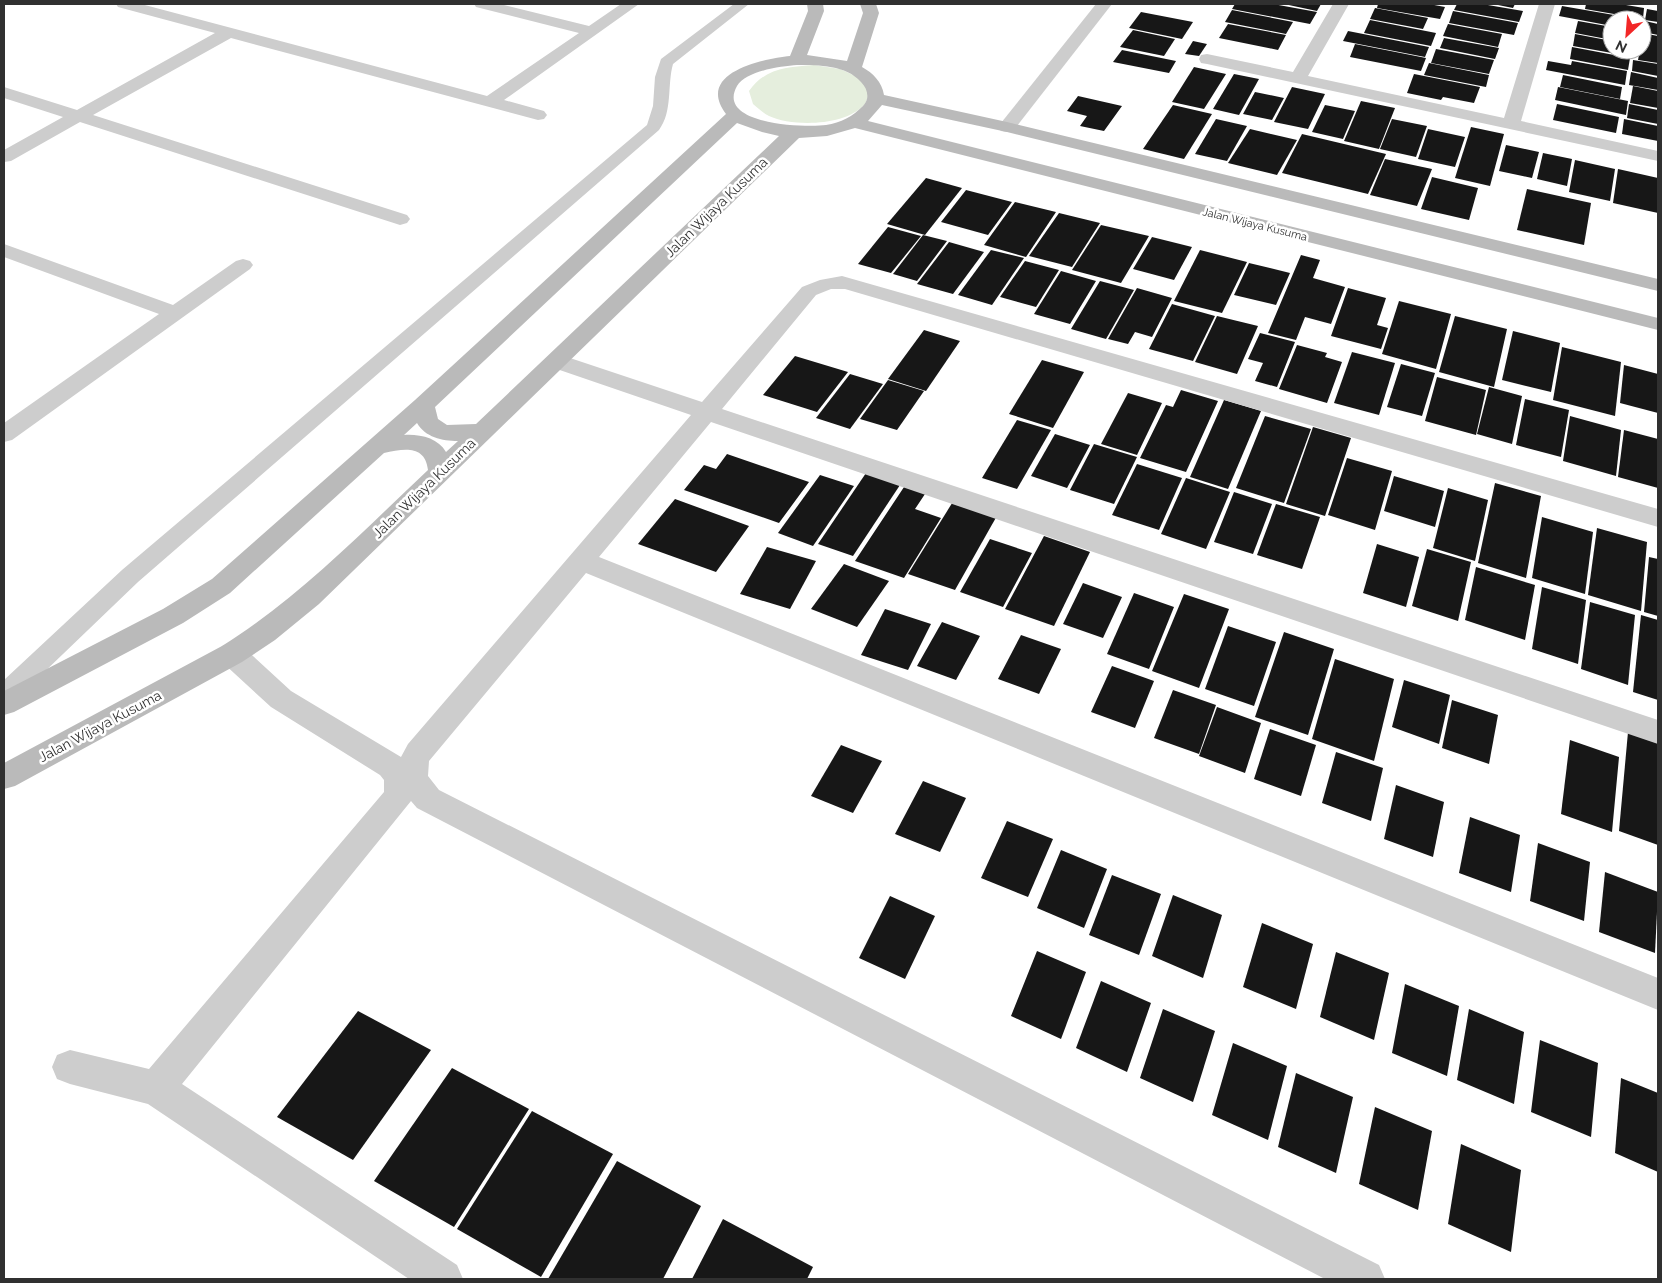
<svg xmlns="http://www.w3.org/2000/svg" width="1662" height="1283" font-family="Raleway,sans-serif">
  <rect width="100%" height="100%" fill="#fff"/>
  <path fill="#e5eedd" d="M814 65 840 69 860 78 869 91C868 95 867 102 864 105 845 126 793 127 769 116 763 113 758 108 753 104L749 91C765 68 788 67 814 65Z"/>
  <g fill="#171717">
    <polygon points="1235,4 1273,4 1317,12 1310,24 1232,9"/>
    <polygon points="1284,4 1321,4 1317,11"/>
    <polygon points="1378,4 1429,4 1445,7 1440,19 1377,8"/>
    <polygon points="1457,4 1482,4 1523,11 1519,22 1454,10"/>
    <polygon points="1493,4 1515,4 1513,8"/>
    <polygon points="1586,4 1620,4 1644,8 1643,19 1585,9"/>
    <polygon points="1562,6 1637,19 1637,20 1612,20 1612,26 1559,16"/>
    <polygon points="1375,8 1428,18 1423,29 1370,19"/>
    <polygon points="1647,9 1658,11 1658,22 1645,20"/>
    <polygon points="1232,10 1293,22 1286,34 1225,22"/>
    <polygon points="1453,11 1518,23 1514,35 1449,23"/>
    <polygon points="1141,12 1193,22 1182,39 1129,28"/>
    <polygon points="1370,20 1436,33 1431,46 1364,33"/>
    <polygon points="1578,21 1612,27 1612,40 1575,33"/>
    <polygon points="1645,21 1658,24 1658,35 1644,32"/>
    <polygon points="1228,24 1286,35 1278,50 1219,38"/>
    <polygon points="1448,24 1502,34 1498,47 1443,36"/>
    <polygon points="1133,30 1175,39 1164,56 1120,47"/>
    <polygon points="1348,31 1429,47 1425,57 1343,41"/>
    <polygon points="1642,33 1658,36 1658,63 1638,60 1640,50 1642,50"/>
    <polygon points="1575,34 1612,41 1612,50 1635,50 1634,57 1573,46"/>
    <polygon points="1444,38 1499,48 1495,59 1440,48"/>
    <polygon points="1193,41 1207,44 1199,56 1185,54"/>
    <polygon points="1355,44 1426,58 1421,71 1350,57"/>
    <polygon points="1572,47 1630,58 1628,70 1570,59"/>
    <polygon points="1436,49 1494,60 1489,74 1431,63"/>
    <polygon points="1122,50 1176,61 1169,73 1113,62"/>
    <polygon points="1633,60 1658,64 1658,76 1632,71"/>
    <polygon points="1548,61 1571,65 1572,61 1627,71 1625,85 1546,70"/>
    <polygon points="1429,63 1489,75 1486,87 1424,75"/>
    <polygon points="1194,67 1226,74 1204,109 1172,102"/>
    <polygon points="1631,72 1658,78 1658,90 1629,85"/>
    <polygon points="1234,74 1259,79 1239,115 1213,109"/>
    <polygon points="1414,74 1480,87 1474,103 1443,97 1441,100 1407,93"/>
    <polygon points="1563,75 1622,87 1620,99 1560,87"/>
    <polygon points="1633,86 1658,91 1658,108 1630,103"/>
    <polygon points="1292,87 1325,94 1308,129 1274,122"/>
    <polygon points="1558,87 1628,101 1626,115 1555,100"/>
    <polygon points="1255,92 1284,98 1272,120 1243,114"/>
    <polygon points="1078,96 1122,106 1104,131 1080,126 1087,116 1067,111"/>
    <polygon points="1361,101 1395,108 1379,149 1344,141"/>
    <polygon points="1557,104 1619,117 1616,133 1553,120"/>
    <polygon points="1629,104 1658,110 1658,124 1627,118"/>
    <polygon points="1173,105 1212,114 1184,159 1143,149"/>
    <polygon points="1325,105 1355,111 1343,139 1312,132"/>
    <polygon points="1216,119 1247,126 1227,161 1195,154"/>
    <polygon points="1392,119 1427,126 1416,157 1380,149"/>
    <polygon points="1624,119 1658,126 1658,141 1622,134"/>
    <polygon points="1471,127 1504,134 1490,186 1455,178"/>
    <polygon points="1250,129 1297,140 1277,175 1228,163"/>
    <polygon points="1428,129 1465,137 1455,167 1418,159"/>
    <polygon points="1302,134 1386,154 1368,194 1282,173"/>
    <polygon points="1506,145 1539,152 1532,178 1499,171"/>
    <polygon points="1543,153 1572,159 1567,186 1537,179"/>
    <polygon points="1385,159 1432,169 1417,206 1370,195"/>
    <polygon points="1575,160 1615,169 1610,201 1569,192"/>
    <polygon points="1618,169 1658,178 1658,213 1613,203"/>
    <polygon points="1432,177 1478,188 1469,220 1421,209"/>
    <polygon points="926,178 962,188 925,235 887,224"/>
    <polygon points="1527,189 1591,203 1584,245 1517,230"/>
    <polygon points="966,190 1012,202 988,235 941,222"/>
    <polygon points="1015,202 1056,212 1026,257 984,245"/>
    <polygon points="1059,213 1100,223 1072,267 1029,256"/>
    <polygon points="1101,225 1149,236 1121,283 1072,270"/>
    <polygon points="888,227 921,236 891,273 858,264"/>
    <polygon points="923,235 947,241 917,281 893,274"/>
    <polygon points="1152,237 1192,247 1174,280 1133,269"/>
    <polygon points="949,242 984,252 953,294 917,284"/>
    <polygon points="991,250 1024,258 992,305 958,295"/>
    <polygon points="1200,250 1247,262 1222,313 1174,301"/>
    <polygon points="1301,255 1320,260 1313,278 1345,287 1331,324 1305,317 1296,340 1268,333"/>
    <polygon points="1025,261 1059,270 1036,307 1000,297"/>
    <polygon points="1249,263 1290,273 1276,305 1234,295"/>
    <polygon points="1061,271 1096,281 1070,324 1034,314"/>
    <polygon points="1100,281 1134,290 1106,339 1071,329"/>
    <polygon points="1137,288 1172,298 1152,337 1135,332 1128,344 1108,339"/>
    <polygon points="1348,288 1386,298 1377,325 1388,328 1381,349 1331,336"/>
    <polygon points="1399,301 1451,314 1436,369 1382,354"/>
    <polygon points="1172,304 1215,316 1193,361 1149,349"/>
    <polygon points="1217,316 1258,326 1237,374 1195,362"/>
    <polygon points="1455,316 1507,329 1494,387 1439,372"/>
    <polygon points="924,330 960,341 926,391 888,379"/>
    <polygon points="1513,331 1560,343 1551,392 1502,380"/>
    <polygon points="1260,333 1295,342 1277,387 1255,381 1263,363 1248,359"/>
    <polygon points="1297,345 1327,353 1325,357 1342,362 1327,403 1279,389"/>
    <polygon points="1562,347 1621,362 1615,416 1553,400"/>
    <polygon points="1352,352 1395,363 1379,415 1334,403"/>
    <polygon points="795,356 848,372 817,412 763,395"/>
    <polygon points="1042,360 1084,372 1053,428 1009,414"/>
    <polygon points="1401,364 1435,373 1422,416 1387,407"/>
    <polygon points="1624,365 1658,374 1658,413 1620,403"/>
    <polygon points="850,374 883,384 850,429 816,418"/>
    <polygon points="1437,377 1486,390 1476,435 1425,421"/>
    <polygon points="888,380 924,391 897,430 860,419"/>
    <polygon points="1489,387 1522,396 1512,444 1477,434"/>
    <polygon points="1181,390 1218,401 1186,472 1140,458 1166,405 1173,407"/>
    <polygon points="1128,393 1162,403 1137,455 1101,444"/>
    <polygon points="1525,399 1569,410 1561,457 1516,445"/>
    <polygon points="1224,400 1261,411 1228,489 1190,477"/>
    <polygon points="1265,416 1311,429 1284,503 1236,488"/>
    <polygon points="1570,416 1621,430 1616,476 1563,461"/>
    <polygon points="1017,420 1051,430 1017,489 982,478"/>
    <polygon points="1313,427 1351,438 1325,516 1286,504"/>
    <polygon points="1624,430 1658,439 1658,488 1618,477"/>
    <polygon points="1055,434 1090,445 1067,488 1031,476"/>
    <polygon points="1094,444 1137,457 1114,504 1070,490"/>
    <polygon points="727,454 809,482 779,523 684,490 704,465 716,469"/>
    <polygon points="1347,458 1392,471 1375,530 1328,515"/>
    <polygon points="1137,464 1182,478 1159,530 1112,515"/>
    <polygon points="866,473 900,485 853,556 818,544"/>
    <polygon points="820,475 854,486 813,546 778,533"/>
    <polygon points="1394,476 1444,491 1435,527 1384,511"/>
    <polygon points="1186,478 1230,492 1206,549 1161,534"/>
    <polygon points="1495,483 1541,496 1526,578 1478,563"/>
    <polygon points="906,484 927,491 915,509 941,518 904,578 855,561"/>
    <polygon points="1448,488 1488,500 1475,561 1433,548"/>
    <polygon points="1234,492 1272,504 1253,554 1214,542"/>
    <polygon points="675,499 749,526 716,572 638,544"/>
    <polygon points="954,500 998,514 955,590 908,574"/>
    <polygon points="1276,504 1320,517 1302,569 1257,555"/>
    <polygon points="1542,517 1593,532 1585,594 1532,578"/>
    <polygon points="1597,528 1647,542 1641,611 1588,595"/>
    <polygon points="1044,536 1090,552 1054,626 1005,609"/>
    <polygon points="990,539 1032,553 1003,607 960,592"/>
    <polygon points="1377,544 1419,557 1406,607 1363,593"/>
    <polygon points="767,547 816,561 790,609 740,594"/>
    <polygon points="1427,549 1471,562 1458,621 1412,606"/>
    <polygon points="1649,557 1658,559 1658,616 1644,612"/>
    <polygon points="844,564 889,581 857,627 811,609"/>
    <polygon points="1476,567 1535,585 1525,640 1465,620"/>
    <polygon points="1083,583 1122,597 1103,638 1063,624"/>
    <polygon points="1542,587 1586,600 1578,664 1532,649"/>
    <polygon points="1134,593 1174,607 1149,669 1107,654"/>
    <polygon points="1184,594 1229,609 1199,688 1152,671"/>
    <polygon points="1590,602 1635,615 1628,685 1581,669"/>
    <polygon points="885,609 931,624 908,670 861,655"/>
    <polygon points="1641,615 1658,620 1658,700 1633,692"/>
    <polygon points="942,622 980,636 956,680 917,666"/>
    <polygon points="1228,626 1276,642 1254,706 1205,689"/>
    <polygon points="1284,632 1334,649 1308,735 1255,717"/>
    <polygon points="1021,635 1061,649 1039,694 998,679"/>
    <polygon points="1335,659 1394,679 1374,761 1312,739"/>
    <polygon points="1112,666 1154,681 1135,728 1091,712"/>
    <polygon points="1404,680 1450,695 1439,744 1392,727"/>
    <polygon points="1173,690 1216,705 1199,754 1154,738"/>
    <polygon points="1452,700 1498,715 1489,764 1442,748"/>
    <polygon points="1217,707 1261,723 1245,773 1199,756"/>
    <polygon points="1270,729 1316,745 1301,796 1254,779"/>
    <polygon points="1628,732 1658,742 1658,845 1619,831"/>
    <polygon points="1570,740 1619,757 1612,832 1561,814"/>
    <polygon points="841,745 882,761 853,813 811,796"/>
    <polygon points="1336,752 1383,768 1371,821 1322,803"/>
    <polygon points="923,781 966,798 940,852 895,834"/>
    <polygon points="1396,785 1444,802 1433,857 1384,839"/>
    <polygon points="1470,817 1520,835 1511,892 1459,873"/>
    <polygon points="1007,821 1053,839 1028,897 981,878"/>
    <polygon points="1538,843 1590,862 1584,921 1530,901"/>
    <polygon points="1061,850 1107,869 1084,928 1037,908"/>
    <polygon points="1605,872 1658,892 1655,953 1599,932"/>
    <polygon points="1112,875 1161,894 1139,955 1089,935"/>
    <polygon points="1173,895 1222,915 1203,978 1152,956"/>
    <polygon points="890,896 935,916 905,979 859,958"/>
    <polygon points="1262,923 1313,944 1296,1009 1243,987"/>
    <polygon points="1037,951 1086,972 1061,1039 1011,1016"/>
    <polygon points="1336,952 1389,973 1374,1040 1320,1017"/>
    <polygon points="1101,981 1151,1003 1127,1072 1076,1048"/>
    <polygon points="1405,984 1459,1006 1447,1076 1392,1053"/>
    <polygon points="1163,1009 1215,1031 1193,1102 1140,1078"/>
    <polygon points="1469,1009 1524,1032 1514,1104 1457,1080"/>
    <polygon points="358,1011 431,1050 353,1160 277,1117"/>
    <polygon points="1540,1040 1598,1063 1591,1137 1531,1112"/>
    <polygon points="1233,1043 1287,1066 1268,1140 1212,1115"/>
    <polygon points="452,1068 529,1109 454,1227 374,1181"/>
    <polygon points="1296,1073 1353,1097 1336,1173 1278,1147"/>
    <polygon points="1621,1078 1658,1093 1658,1172 1615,1153"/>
    <polygon points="1375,1107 1432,1131 1418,1210 1359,1184"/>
    <polygon points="532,1111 613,1154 541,1277 457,1229"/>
    <polygon points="1461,1144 1521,1170 1511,1252 1448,1224"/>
    <polygon points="617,1161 701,1206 663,1279 548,1279"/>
    <polygon points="723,1219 813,1267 807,1279 692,1279"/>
  </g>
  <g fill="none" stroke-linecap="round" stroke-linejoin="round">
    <path fill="#cdcdcd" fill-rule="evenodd" d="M734 4H749L673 64C667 85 673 111 659 130L138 582 13 702 4 705V680L122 570 647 125 653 106 655 77 661 59Z"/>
    <g fill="#cdcdcd" fill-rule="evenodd">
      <polygon points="116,4 141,4 487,96 579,33 476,7 474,4 500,4 589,26 621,4 639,4 504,100 544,111 547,115 544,119 538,120 231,38 93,115 407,215 410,219 407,223 400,225 80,122 11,161 4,162 4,150 63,117 4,98 4,87 77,110 215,33 118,7"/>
      <polygon points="1096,4 1112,4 1013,131 1007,132 1001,131 998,127 1001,123"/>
      <polygon points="1333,4 1349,4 1308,76 1504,118 1539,4 1555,4 1521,121 1658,151 1658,161 1207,64 1201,63 1199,59 1201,55 1207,54 1293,72"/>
      <polygon points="4,244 173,305 236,261 243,259 250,261 253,265 250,269 12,440 4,442 4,423 159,314 4,257"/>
      <polygon points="842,276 1658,509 1658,527 845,289 831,289 816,295 722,409 1658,720 1658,744 711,422 599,557 1658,978 1658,1010 586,573 429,761 428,776 439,790 1379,1265 1385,1279 1325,1279 417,808 411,801 182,1084 457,1265 463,1279 409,1279 148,1104 70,1084 57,1079 52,1067 57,1055 70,1050 149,1069 384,792 384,780 380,775 271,707 222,662 218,654 222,646 232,643 242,646 291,691 401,757 408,744 691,415 548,366 545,361 548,356 556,354 564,356 702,402 802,287 820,280"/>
    </g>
    <path fill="#bababa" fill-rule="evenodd" d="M807 4H823L824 11 807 55 847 61 863 13 860 4H876L879 13 862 67C873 73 882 82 884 95L1007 122 1658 279V291L1007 132 882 105 868 121 1658 318V330L855 128 827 136 799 138 319 604 275 640 242 662 15 786 4 789V763L222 646C299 598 362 532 428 470 425 444 403 449 384 453L230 593 183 623 14 712 4 715V691L163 609 212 579 415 400 726 114C695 73 762 59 790 56L808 11ZM797 65C819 65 846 65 861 82 868 89 870 99 863 106 853 116 841 123 826 125 807 128 715 125 737 86 746 71 781 66 797 65ZM737 123 762 132 779 136 476 424 447 425 438 419 435 407ZM417 423C425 437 442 441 458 441L446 452C438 438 420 434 404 435Z"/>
  </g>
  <g text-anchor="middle" stroke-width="5" stroke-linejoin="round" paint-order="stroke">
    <g font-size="11" fill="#303030" stroke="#fff">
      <text transform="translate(1255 224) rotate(14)" y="4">Jalan Wijaya Kusuma</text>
    </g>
    <g font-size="14" fill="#303030" stroke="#fff">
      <text transform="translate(716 207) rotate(-44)" y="5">Jalan Wijaya Kusuma</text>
      <text transform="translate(424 488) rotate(-44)" y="5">Jalan Wijaya Kusuma</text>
      <text transform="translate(100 726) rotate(-28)" y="5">Jalan Wijaya Kusuma</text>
    </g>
  </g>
  <rect width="1662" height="1283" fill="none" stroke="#303030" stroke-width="10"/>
  <g transform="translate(1627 35) rotate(206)"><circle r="24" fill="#ffffff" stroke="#acacac"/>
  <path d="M0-4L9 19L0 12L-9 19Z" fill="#f22727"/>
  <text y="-8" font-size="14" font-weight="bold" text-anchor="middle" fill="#303030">N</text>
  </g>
</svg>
